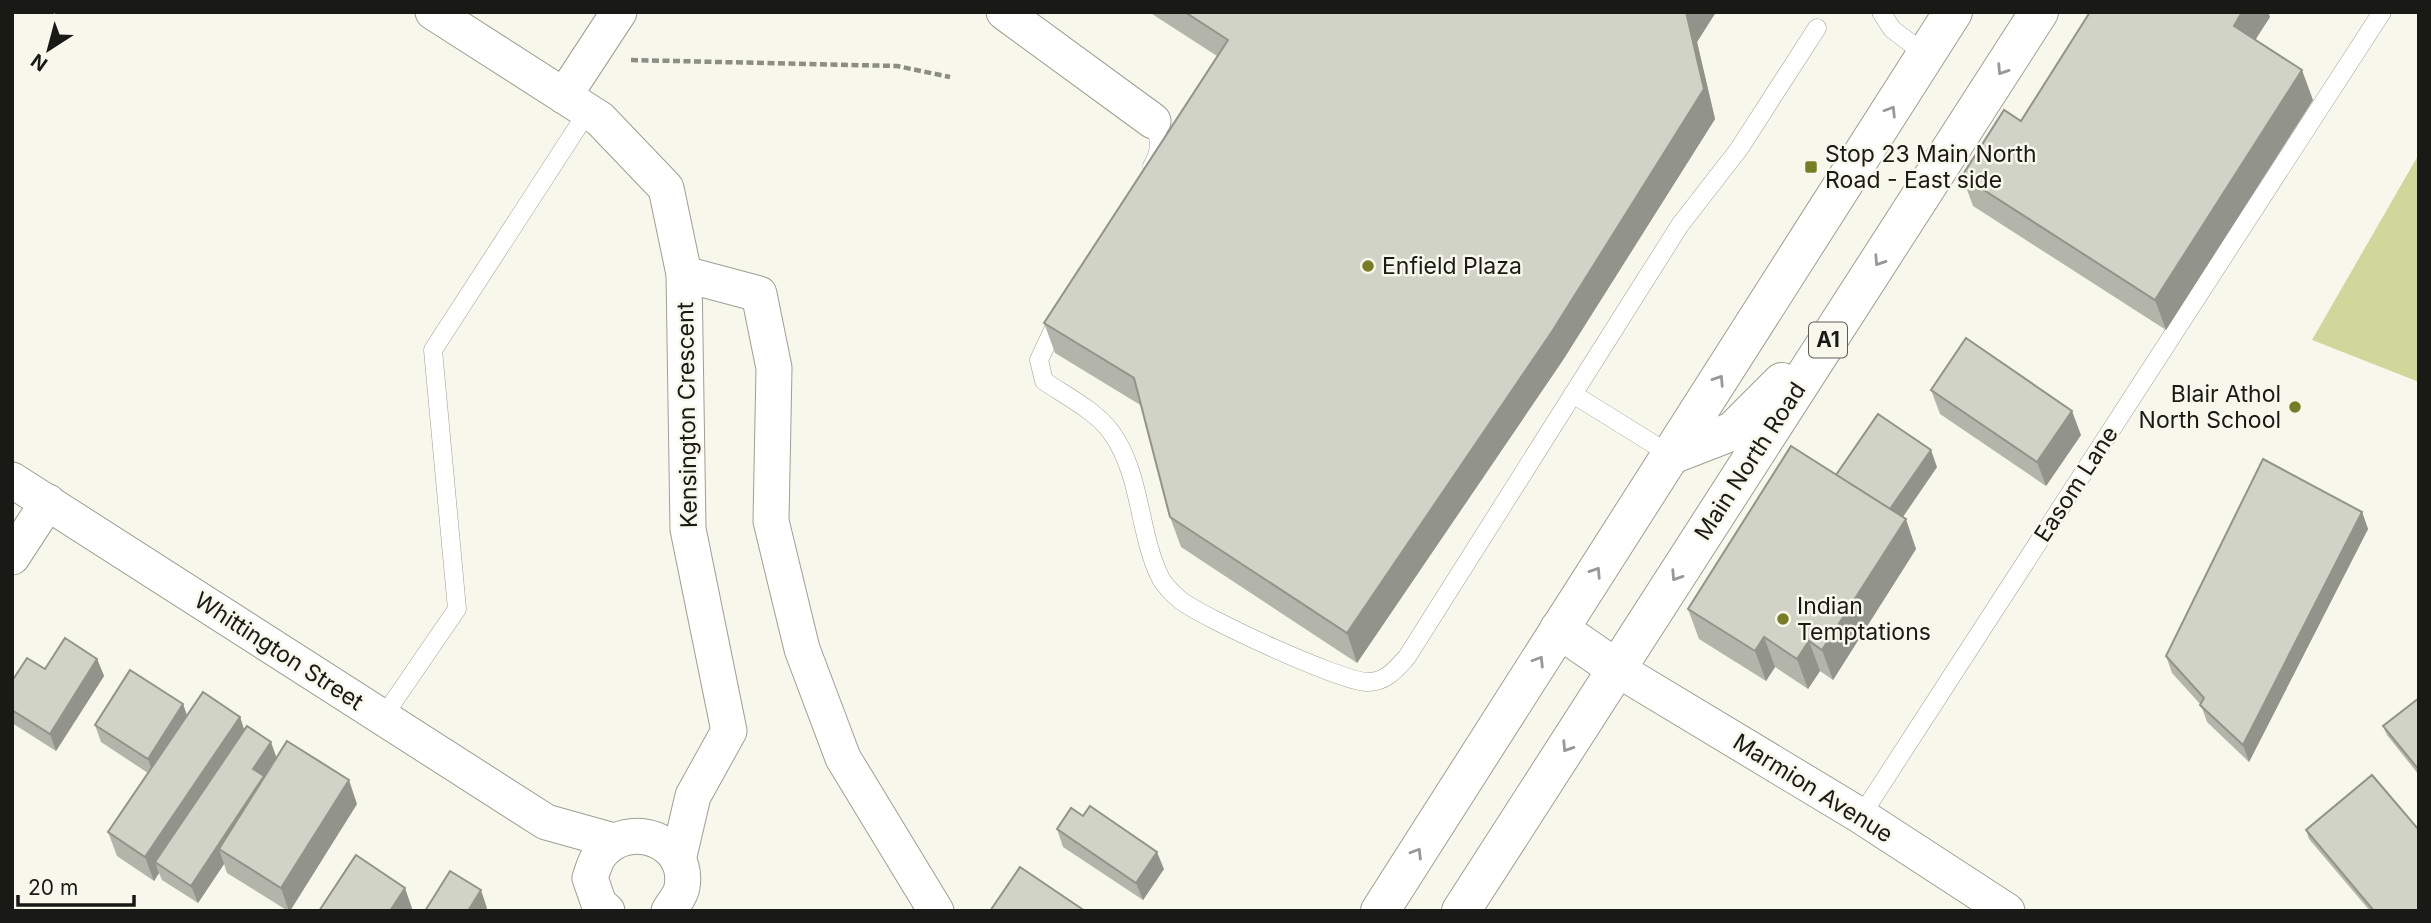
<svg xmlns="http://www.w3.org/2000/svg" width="2431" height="923" font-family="Inter,sans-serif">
  <rect width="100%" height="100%" fill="#f7f8eb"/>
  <polygon fill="#d1d79a" points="2419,154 2419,382 2312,340"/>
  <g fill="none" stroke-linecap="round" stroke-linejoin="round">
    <defs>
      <g id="service">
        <polyline points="1881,12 1892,29 1926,55"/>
        <path d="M1152 166C1162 150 1160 138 1153 121"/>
        <path d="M1060 315 1039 360 1044 381C1066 396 1096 411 1111 432 1142 474 1138 534 1161 579 1165 585 1173 594 1179 599 1200 617 1342 682 1368 682 1386 682 1396 669 1407 657L1680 225 1739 149 1817 28"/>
        <polyline points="1573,394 1671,455"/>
        <polyline points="383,717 457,609 433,350 588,111"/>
        <polyline points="1861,816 2382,12"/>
      </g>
      <g id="minor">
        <polyline points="433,12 600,119 666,188 684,274 688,529 729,731 693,796 678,860"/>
        <polyline points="1004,12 1153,121"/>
        <polyline points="564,96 619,12"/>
        <polyline points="684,274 759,294 774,368 771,521 802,649 843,758 936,911"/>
        <polyline points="12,480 546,822 614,841"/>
        <polyline points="12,557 48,502"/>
        <polyline points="1617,669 1861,816 2007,911"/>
        <path d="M607 911 599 904 590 878C593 870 595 860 601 853 629 819 690 840 682 887 681 895 673 904 669 911"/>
      </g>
      <g id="trunk">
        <polyline points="1671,455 1733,431 1782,382"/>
        <polyline points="1559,629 1617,669"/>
        <polyline points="1380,911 1953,12"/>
        <polyline points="1461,911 2039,12"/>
      </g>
    </defs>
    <use href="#service" stroke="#9e9f93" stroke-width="19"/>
    <use href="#minor" stroke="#9e9f93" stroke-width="37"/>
    <use href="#trunk" stroke="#9e9f93" stroke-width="40"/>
    <polyline stroke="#8c8d84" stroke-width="4.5" stroke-dasharray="7 3.5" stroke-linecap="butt" points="631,60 897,66 950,77"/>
    <use href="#service" stroke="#fff" stroke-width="18"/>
    <use href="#minor" stroke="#fff" stroke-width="35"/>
    <use href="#trunk" stroke="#fff" stroke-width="38"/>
  </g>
  <g fill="#b4b5aa">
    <polygon points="1149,12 1716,12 1697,42 1715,119 1563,360 1357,663 1181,547 1170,517 1142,406 1055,353 1044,323 1217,56"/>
    <polygon points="2090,12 2268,12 2270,17 2255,39 2313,100 2166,330 1973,206 1962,176 2021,121"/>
    <polygon points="1931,390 2081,435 2046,486 1940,414"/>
    <polygon points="1937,467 1903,517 1916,549 1833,680 1820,671 1808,689 1775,667 1766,681 1699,639 1688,609 1836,475"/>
    <polygon points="2362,512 2368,529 2249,762 2207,722 2201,705 2172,673 2166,656"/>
    <polygon points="97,659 104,676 56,751 12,723 12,681 45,669"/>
    <polygon points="2419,698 2419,775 2387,735 2383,726"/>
    <polygon points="183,704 187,716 240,717 244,730 276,757 357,804 290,911 288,911 227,873 224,864 198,903 162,880 159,873 154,881 117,856 108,832 148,773 101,742 95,725"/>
    <polygon points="1057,829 1164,869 1143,900 1063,847"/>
    <polygon points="2306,830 2419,911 2370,911 2309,839"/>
  </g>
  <g fill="#92948b">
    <polygon points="1686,12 1716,12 1697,42 1715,119 1563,360 1357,663 1347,633"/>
    <polygon points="2242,12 2268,12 2270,17 2245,56 2234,26"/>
    <polygon points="2302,70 2313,100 2166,330 2155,300"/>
    <polygon points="2072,411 2081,435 2046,486 2037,462"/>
    <polygon points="1931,450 1937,467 1893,531 1887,514"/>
    <polygon points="2362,512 2368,529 2249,762 2243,745"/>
    <polygon points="1906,519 1916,549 1833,680 1822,650"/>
    <polygon points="1764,637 1775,667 1766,681 1755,651"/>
    <polygon points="1809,641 1820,671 1808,689 1797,659"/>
    <polygon points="97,659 104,676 56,751 50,734"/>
    <polygon points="183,704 189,721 154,776 148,759"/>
    <polygon points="240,717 248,741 155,862 159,873 154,881 145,857"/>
    <polygon points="271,742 277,759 219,849 224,864 198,903 191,886 253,769"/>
    <polygon points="349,780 357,804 290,911 289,911 281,888"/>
    <polygon points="1157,852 1164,869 1143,900 1136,883"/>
    <polygon points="405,888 413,911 390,911"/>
    <polygon points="481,890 487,908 485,911 468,911"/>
  </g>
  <g fill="#d1d3c6" stroke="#92948b" stroke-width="2">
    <polygon points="1185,12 1686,12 1704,89 1553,330 1347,633 1170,517 1134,378 1044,323 1228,40"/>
    <polygon points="2090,12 2242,12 2234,26 2302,70 2155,300 1962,176 2004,110 2021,121"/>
    <polygon points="1966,338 2072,411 2037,462 1931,390"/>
    <polygon points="1878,414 1931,450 1890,509 1836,475"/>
    <polygon points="1791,446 1906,519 1822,650 1809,641 1797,659 1764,637 1755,651 1688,609"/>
    <polygon points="2263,459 2362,512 2243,745 2200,705 2204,698 2166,656"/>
    <polygon points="65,638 97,659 50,734 12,710 12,681 27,658 45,669"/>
    <polygon points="130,670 183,704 148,759 95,725"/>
    <polygon points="203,692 240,717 145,857 108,832"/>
    <polygon points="2419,698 2419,770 2383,726"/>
    <polygon points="247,726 271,742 253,769 264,776 191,886 155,862"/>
    <polygon points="287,741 349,780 281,888 219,849"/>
    <polygon points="2372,775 2419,830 2419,911 2374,911 2306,830"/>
    <polygon points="1090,806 1157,852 1136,883 1057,829 1071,808 1083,816"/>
    <polygon points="356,855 405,888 390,911 319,911"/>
    <polygon points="1020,867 1085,911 990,911"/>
    <polygon points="450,871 481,890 468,911 425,911"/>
  </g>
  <defs><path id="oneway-chevron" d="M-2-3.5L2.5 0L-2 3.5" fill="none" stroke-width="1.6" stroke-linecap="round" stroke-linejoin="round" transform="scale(1.75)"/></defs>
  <g stroke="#989896">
    <use href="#oneway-chevron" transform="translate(2002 70) rotate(123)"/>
    <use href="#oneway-chevron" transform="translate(1891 111) rotate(-58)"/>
    <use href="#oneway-chevron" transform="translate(1879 261) rotate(123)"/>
    <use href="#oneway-chevron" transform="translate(1719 380) rotate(-57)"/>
    <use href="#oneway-chevron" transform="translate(1596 572) rotate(-57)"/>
    <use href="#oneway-chevron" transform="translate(1676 576) rotate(123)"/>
    <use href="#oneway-chevron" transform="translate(1539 661) rotate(-58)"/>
    <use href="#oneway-chevron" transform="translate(1567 747) rotate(123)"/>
    <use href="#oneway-chevron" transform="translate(1417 853) rotate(-58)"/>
  </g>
  <g fill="#777d27" stroke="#f7f8eb" stroke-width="2.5">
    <rect x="1804" y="160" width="14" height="14" rx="3.5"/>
    <circle cx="1368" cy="266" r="7"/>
    <circle cx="2295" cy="407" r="7"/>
    <circle cx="1783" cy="619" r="7"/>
  </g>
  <g text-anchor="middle" stroke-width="5" stroke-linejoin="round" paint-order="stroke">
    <rect fill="#f7f8eb" stroke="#5c5c55" stroke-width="2" x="1809" y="322.5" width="38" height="35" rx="5"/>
    <g font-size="21" font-weight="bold" fill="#191915">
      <text x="1828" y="347">A1</text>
    </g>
    <g font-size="23" fill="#191915" stroke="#f7f8eb" text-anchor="start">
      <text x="1825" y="162">Stop 23 Main North<tspan x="1825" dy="26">Road - East side</tspan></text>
      <text x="1382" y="274">Enfield Plaza</text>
      <text x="2281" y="402" text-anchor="end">Blair Athol<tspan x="2281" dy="26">North School</tspan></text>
      <text x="1797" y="614">Indian<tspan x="1797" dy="26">Temptations</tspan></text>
    </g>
    <g font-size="23" fill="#191915" stroke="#f7f8eb">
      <text transform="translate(687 415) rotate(-91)" y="8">Kensington Crescent</text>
      <text transform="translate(1750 461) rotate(-57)" y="8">Main North Road</text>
      <text transform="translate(2076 484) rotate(-57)" y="8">Easom Lane</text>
      <text transform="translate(279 651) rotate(33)" y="8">Whittington Street</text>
      <text transform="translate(1813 788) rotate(32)" y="8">Marmion Avenue</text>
    </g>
  </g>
  <rect width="2431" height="923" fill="none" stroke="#191915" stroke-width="28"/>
  <g transform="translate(49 49) rotate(216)" stroke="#f7f8eb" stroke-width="5" paint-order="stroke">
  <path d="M0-5L12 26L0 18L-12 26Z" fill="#191915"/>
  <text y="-10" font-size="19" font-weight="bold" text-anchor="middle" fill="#191915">N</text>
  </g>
  <path d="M18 895v10h116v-10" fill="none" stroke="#191915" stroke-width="3.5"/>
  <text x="28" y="895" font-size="21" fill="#191915" stroke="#f7f8eb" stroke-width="5" paint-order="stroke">20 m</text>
</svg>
